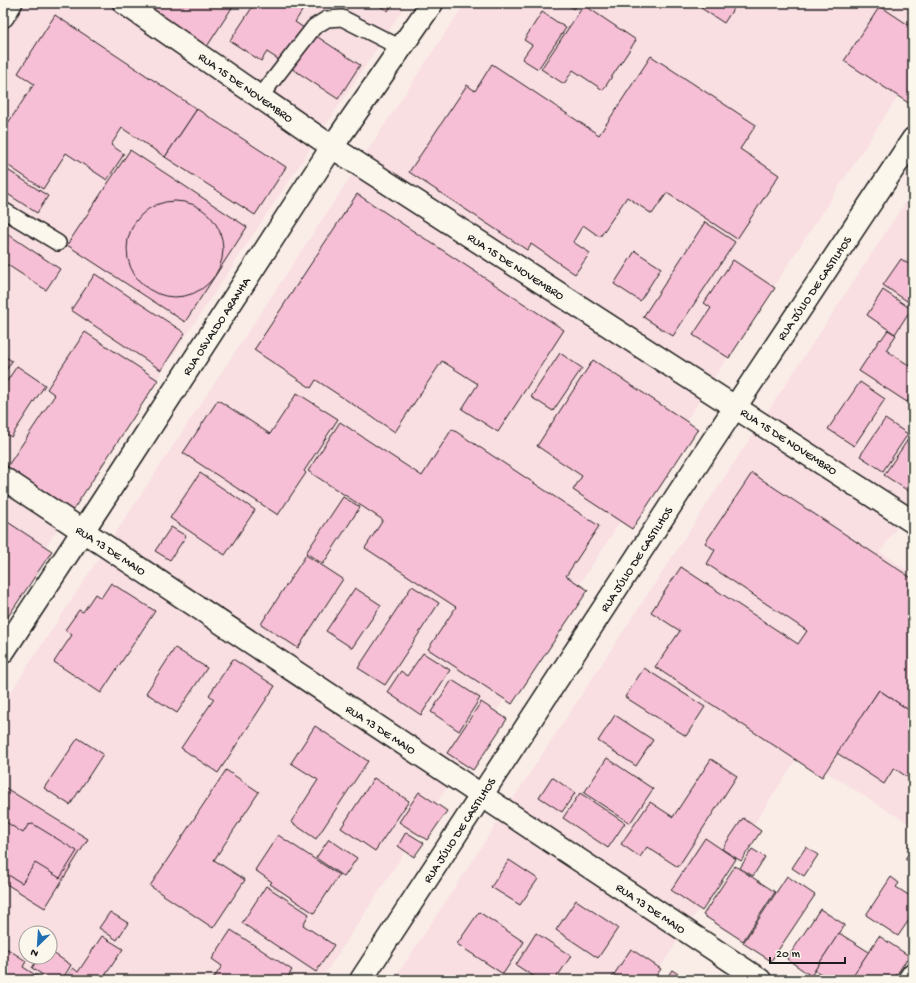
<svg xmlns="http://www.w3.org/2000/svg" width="916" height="983" font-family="'Gochi Hand',sans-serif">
  <rect width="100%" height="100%" fill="#faece7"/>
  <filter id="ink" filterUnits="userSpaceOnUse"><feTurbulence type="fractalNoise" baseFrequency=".025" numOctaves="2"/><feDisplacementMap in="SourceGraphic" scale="8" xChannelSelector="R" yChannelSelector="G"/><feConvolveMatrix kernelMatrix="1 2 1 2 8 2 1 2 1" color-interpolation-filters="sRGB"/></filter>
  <g filter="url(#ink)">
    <g fill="#f9dee2" fill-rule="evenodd">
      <polygon points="3,3 407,3 3,611"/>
      <path d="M465 3H913V73L321 980H3V704ZM26 933H50V957H26Z"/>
      <polygon points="913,191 913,503 880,552 913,574 913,826 799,755 652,980 394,980"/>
    </g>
    <g fill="#f7bfd5" stroke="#1c1c1c">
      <polygon points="154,3 235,3 206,48 148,11"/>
      <polygon points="255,3 307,3 295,22 360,65 338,99 267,52 261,61 230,41"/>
      <polygon points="375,3 393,3 388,11"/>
      <polygon points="566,3 578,3 574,9"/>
      <polygon points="705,3 737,3 724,23 701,8"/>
      <polygon points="584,5 636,40 603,90 573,70 564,84 541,69"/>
      <polygon points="880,6 913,28 913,106 844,61"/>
      <polygon points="542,12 566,28 538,69 522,59 532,45 524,40"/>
      <polygon points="55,15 197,109 165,157 122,128 111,145 124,154 107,180 66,153 43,189 3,162 3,125 6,126 34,84 18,73"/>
      <polygon points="651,56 756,125 740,149 779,175 737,239 667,193 652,214 627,197 600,237 583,225 573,242 590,253 575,274 531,244 527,250 409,172 467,85 475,91 492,64 599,135"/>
      <polygon points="197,109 286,167 255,215 165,157"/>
      <polygon points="130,150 247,227 185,322 67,245"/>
      <polygon points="3,167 48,196 37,213 3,191"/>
      <polygon points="357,194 564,330 498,432 462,409 478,384 442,361 395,432 316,380 311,388 254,350"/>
      <circle cx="175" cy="249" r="48"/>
      <polygon points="705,222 735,242 673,336 643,317"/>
      <polygon points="3,231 60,269 46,290 3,262"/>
      <polygon points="635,251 661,268 640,301 614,284"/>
      <polygon points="901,259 913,267 913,305 883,285"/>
      <polygon points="733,260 775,288 729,358 693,335 711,308 704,303"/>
      <polygon points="95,274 185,333 161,370 71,310"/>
      <polygon points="883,290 911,309 895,334 867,315"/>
      <polygon points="888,330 896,335 886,350 913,368 913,393 907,402 859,371 880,339 881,340"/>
      <polygon points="85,332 158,380 71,513 3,473 55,395 47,389"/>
      <polygon points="560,353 582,368 553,411 531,397"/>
      <polygon points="3,355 12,361 3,375"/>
      <polygon points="593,360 698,429 632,529 573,490 582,476 537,446"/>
      <polygon points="17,366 45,385 11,437 3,432 3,387"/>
      <polygon points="860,382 885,399 854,446 828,429"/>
      <polygon points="297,393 338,419 304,471 306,473 278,515 183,453 218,400 270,434"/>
      <polygon points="885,419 908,434 883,471 860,456"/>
      <polygon points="340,422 422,476 452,429 599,526 566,576 588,590 512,704 428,649 456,607 365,548 383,520 308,471"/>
      <polygon points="913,432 913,494 884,475"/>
      <polygon points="200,473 255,510 225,555 170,518"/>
      <polygon points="752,473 913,579 913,713 879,690 822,777 655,667 680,631 651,612 681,567 798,644 807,631 707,564 715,550 705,543"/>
      <polygon points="343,497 360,507 323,564 306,553"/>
      <polygon points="3,519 52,551 3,624"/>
      <polygon points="171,527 186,536 170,560 155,551"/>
      <polygon points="306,555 343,579 298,648 261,624"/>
      <polygon points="111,583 155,611 101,693 54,662 72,635 65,630 79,610 83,612 95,594 101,598"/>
      <polygon points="412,586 439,603 385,685 358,668"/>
      <polygon points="355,588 381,605 352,648 326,631"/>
      <polygon points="175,648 207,668 177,713 146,693"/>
      <polygon points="423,653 450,670 421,715 387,692 401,671 407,676"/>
      <polygon points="233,659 275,686 218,773 181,748 214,699 209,695"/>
      <polygon points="644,668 705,707 686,736 625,697"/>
      <polygon points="452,680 480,698 459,731 431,712"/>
      <polygon points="879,690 913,713 913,781 894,768 884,784 837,753"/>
      <polygon points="481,702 507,719 473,770 447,753"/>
      <polygon points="615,715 653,740 636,766 598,741"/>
      <polygon points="315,726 368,761 316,839 291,822 318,780 291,763"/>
      <polygon points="78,738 103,754 70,805 44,788"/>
      <polygon points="607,758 653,789 630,823 584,793"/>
      <polygon points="711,759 737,776 678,867 647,847 640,857 621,844 650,802 673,817"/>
      <polygon points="226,770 259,792 214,860 245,880 213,928 150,886"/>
      <polygon points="552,777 575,793 562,812 539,797"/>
      <polygon points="374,778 409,801 375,851 341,828"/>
      <polygon points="4,787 88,839 45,908 3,882 3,790"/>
      <polygon points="419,792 447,811 427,840 399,822"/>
      <polygon points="580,793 625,823 608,848 563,818"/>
      <polygon points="743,818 761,831 741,861 722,849"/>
      <polygon points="3,820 23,833 28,825 33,824 77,851 60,878 35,863 22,883 3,872"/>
      <polygon points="406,832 424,843 414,857 398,846"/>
      <polygon points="278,835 339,875 314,913 270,884 272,882 255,870"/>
      <polygon points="705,838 736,859 702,911 671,890"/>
      <polygon points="329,839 357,858 344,877 316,858"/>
      <polygon points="806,847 818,855 804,876 792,868"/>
      <polygon points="913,847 913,864 905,859"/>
      <polygon points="752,849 765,857 753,876 740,868"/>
      <polygon points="509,860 538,879 520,905 491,887"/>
      <polygon points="735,866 775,892 743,941 703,915"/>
      <polygon points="787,876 815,895 771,961 743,943"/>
      <polygon points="891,877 899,883 896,887 913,898 913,914 898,936 866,915"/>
      <polygon points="266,886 309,914 303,925 334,945 316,972 242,923"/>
      <polygon points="576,900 618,928 598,958 556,930"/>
      <polygon points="820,909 845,925 811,976 787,959"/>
      <polygon points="110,912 128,923 117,940 99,928"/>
      <polygon points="479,912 524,942 503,974 457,944"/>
      <polygon points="231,930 292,970 286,980 213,979 222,966 212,959"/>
      <polygon points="536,933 571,956 555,980 539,980 516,965"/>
      <polygon points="839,933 869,952 850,980 830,980 815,970"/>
      <polygon points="102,936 123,949 102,980 65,980 73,968 78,972"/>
      <polygon points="879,936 909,956 893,980 850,980"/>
      <polygon points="3,946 26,961 23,967 43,980 3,980"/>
      <polygon points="631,949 661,969 653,980 611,979"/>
      <polygon points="50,951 71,965 62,980 51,980 32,968 39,957 50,957"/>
      <polygon points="672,970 687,980 665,980"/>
    </g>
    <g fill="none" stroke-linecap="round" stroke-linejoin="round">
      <defs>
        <g id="service">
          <polyline points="260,97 314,27 327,19 342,18 401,48"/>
          <polyline points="3,210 58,243"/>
        </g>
        <polyline id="minor" points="3,478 760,980"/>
        <g id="tertiary">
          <polyline points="332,147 913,522"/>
          <polyline points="361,980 710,445 913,139"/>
        </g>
        <g id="secondary">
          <polyline points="124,3 332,147"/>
          <polyline points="3,16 11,3"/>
          <polyline points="3,652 100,505 332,147 432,3"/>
          <polyline points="909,980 913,974"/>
        </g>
      </defs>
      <use href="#service" stroke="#1c1c1c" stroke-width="18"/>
      <use href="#minor" stroke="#1c1c1c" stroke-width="25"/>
      <use href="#tertiary" stroke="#1c1c1c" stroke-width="25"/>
      <use href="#secondary" stroke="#1c1c1c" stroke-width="25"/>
      <use href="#service" stroke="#fbf7ec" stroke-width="15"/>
      <use href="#minor" stroke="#fbf7ec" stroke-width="22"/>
      <use href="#tertiary" stroke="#fbf7ec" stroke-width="22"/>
      <use href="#secondary" stroke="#fbf7ec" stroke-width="22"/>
    </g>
  </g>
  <g text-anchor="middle" stroke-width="4" stroke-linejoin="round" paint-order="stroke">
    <g font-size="12" fill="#1c1c1c" stroke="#fbf7ec">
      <text transform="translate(246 87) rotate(35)" y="4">RUA 15 DE NOVEMBRO</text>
      <text transform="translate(516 266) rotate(33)" y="4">RUA 15 DE NOVEMBRO</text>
      <text transform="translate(814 288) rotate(-56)" y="4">RUA JÚLIO DE CASTILHOS</text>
      <text transform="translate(216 326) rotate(-57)" y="4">RUA OSVALDO ARANHA</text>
      <text transform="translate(789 441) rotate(33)" y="4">RUA 15 DE NOVEMBRO</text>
      <text transform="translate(111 550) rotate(33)" y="4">RUA 13 DE MAIO</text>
      <text transform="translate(636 559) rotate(-57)" y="4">RUA JÚLIO DE CASTILHOS</text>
      <text transform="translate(381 729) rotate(33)" y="4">RUA 13 DE MAIO</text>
      <text transform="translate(459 830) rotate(-57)" y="4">RUA JÚLIO DE CASTILHOS</text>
      <text transform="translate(651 908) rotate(34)" y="4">RUA 13 DE MAIO</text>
    </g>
  </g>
  <rect width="916" height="983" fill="none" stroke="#fbf7ec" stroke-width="16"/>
  <rect x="8" y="8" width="900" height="967" fill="none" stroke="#1c1c1c" stroke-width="1.5" filter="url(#ink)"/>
  <g transform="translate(38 945) rotate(205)"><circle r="19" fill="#fbf7ec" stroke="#a29f99"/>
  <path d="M0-3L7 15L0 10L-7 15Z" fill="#1f6fb2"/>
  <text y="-6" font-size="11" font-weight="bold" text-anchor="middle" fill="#1c1c1c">N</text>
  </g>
  <path d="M770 957v6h75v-6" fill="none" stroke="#1c1c1c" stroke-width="2"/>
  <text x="776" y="957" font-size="12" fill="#1c1c1c" stroke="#fbf7ec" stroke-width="3" paint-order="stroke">20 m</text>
</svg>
